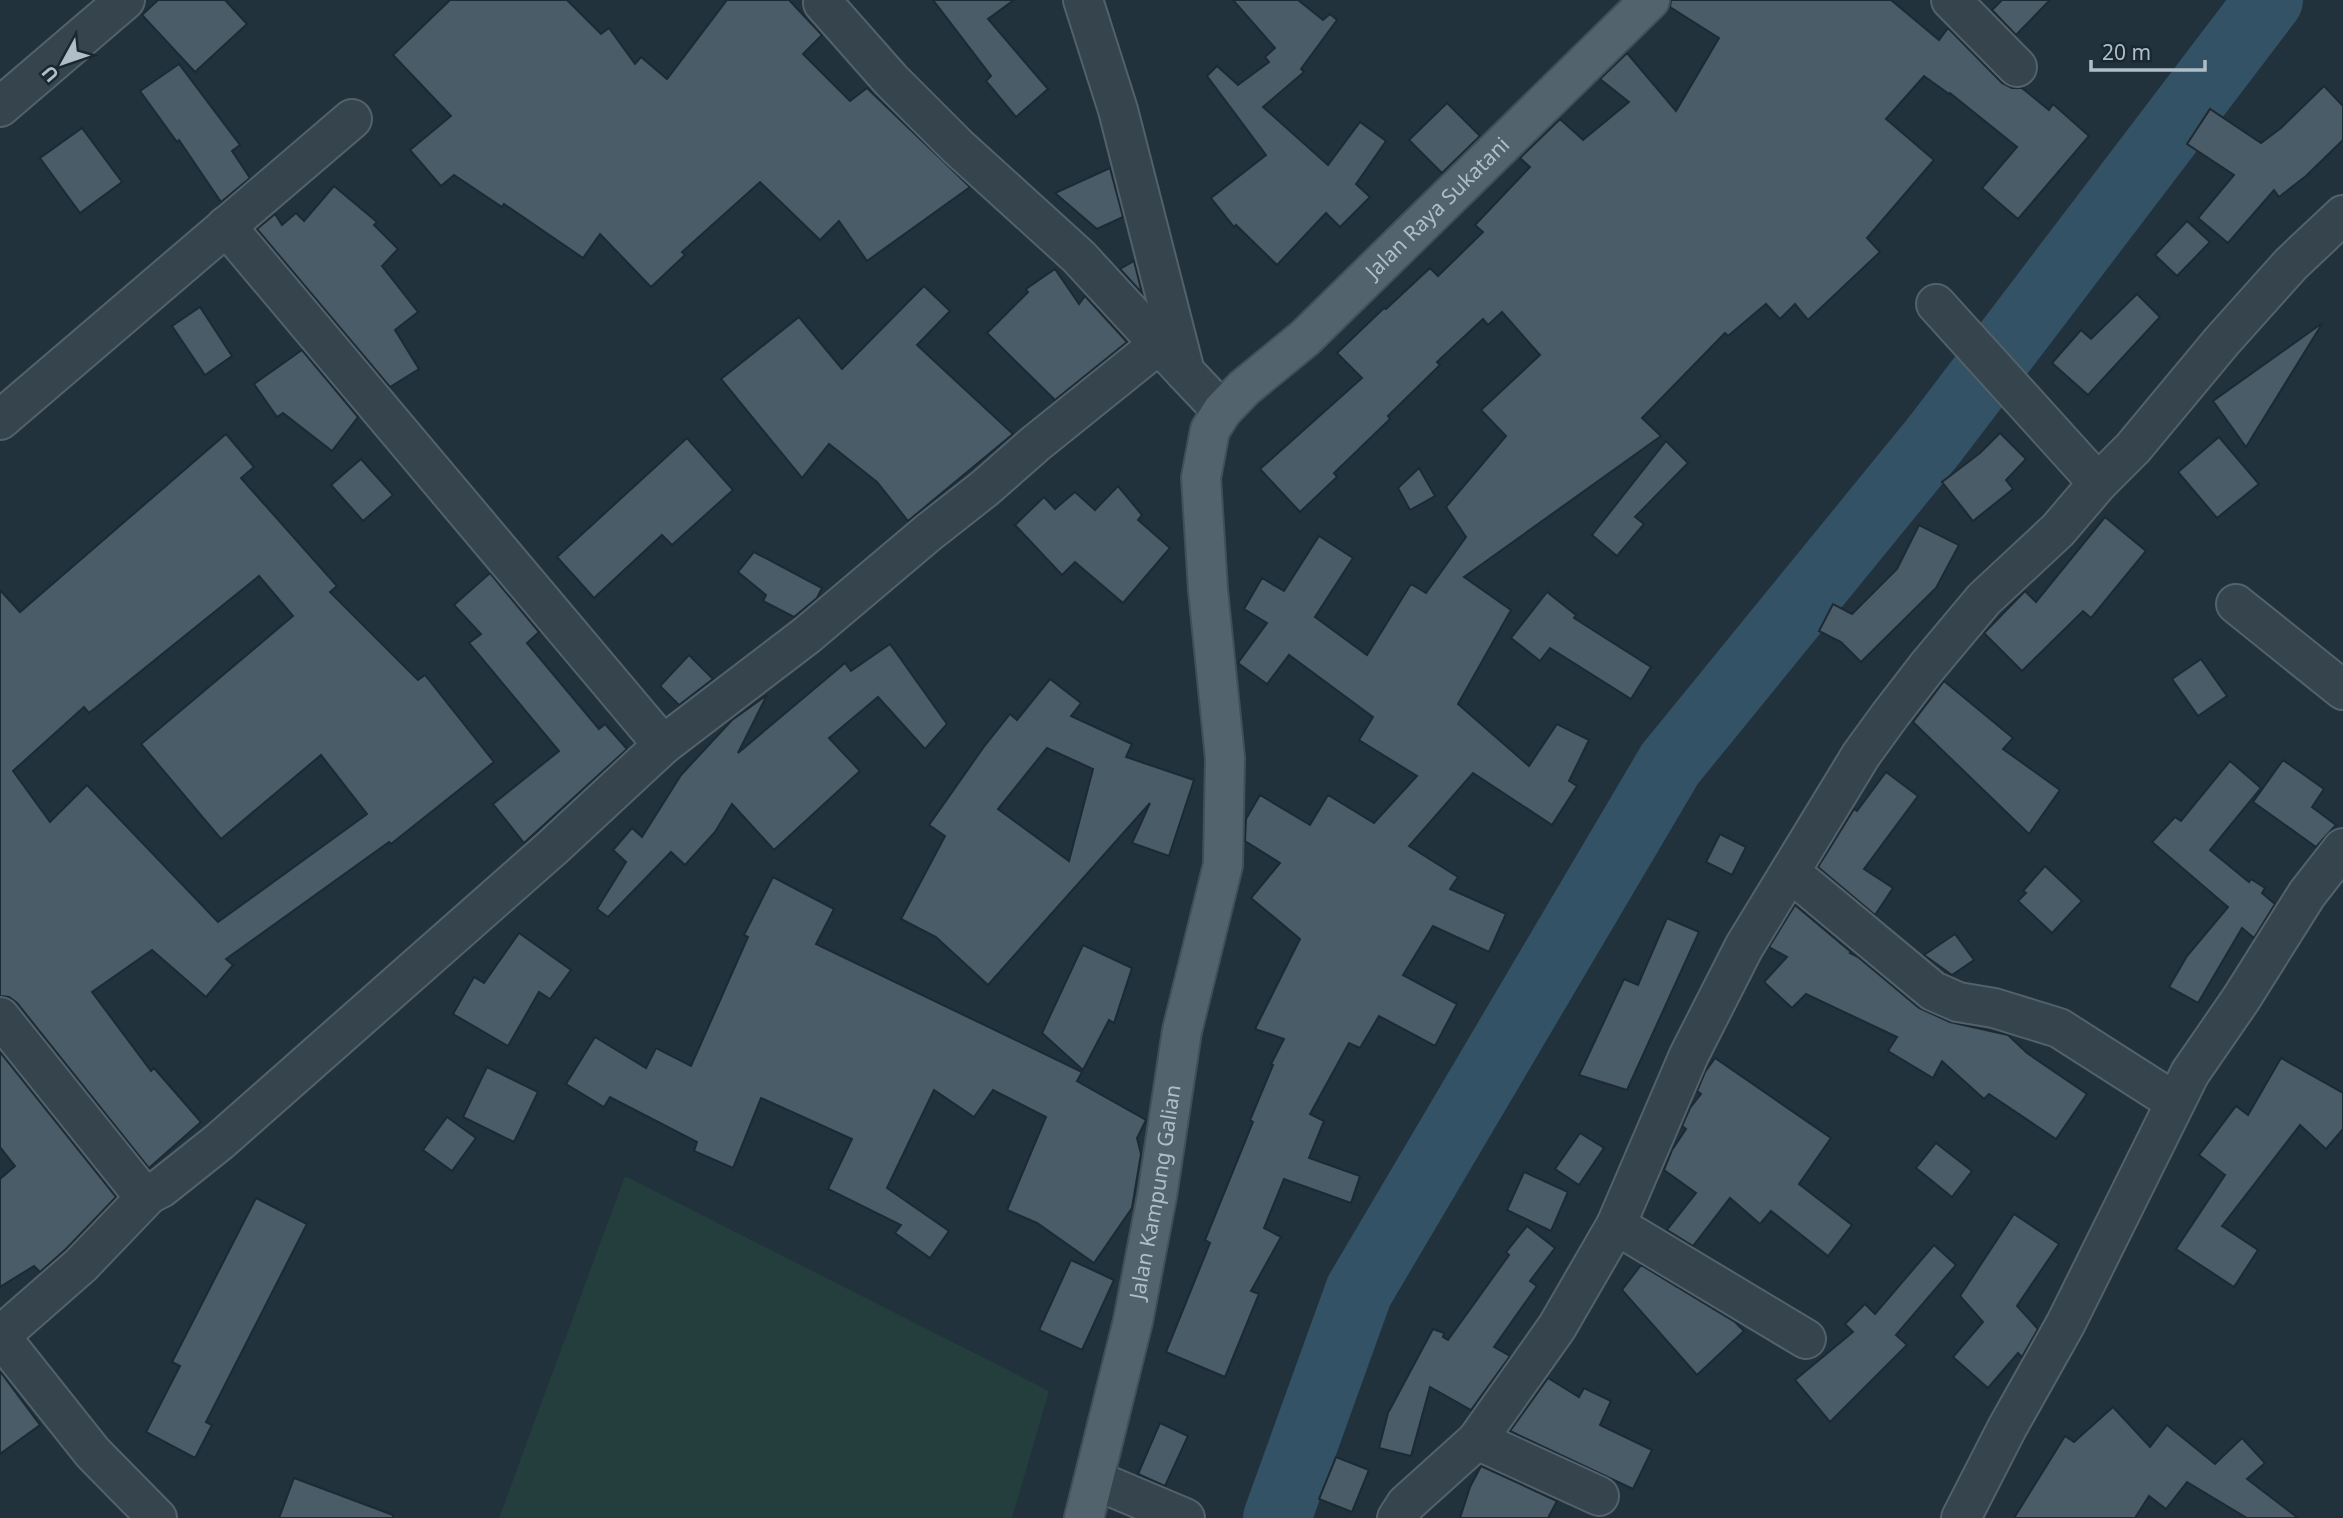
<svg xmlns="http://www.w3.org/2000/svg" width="2343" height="1518" font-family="'Noto Sans',sans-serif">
  <rect width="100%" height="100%" fill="#21323d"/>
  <polygon fill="#233e3c" points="625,1176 1049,1391 1012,1518 499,1518"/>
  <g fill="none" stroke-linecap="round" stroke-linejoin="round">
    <polyline stroke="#345265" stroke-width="68" points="1277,1518 1359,1291 1670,764 1935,439 2269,0"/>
  </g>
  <g fill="#4a5c68" stroke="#1c2a34" stroke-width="2" fill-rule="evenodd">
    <polygon points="158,0 225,0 247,24 195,72 142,15"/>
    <polygon points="450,0 567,0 601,34 609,28 635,64 641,57 667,79 727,0 789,0 822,35 803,54 850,101 867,88 970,187 867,261 839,221 820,240 760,182 682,252 685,255 651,287 600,234 583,258 504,204 502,207 454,175 441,186 410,150 451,116 393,55"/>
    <polygon points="933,0 1014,0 988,19 1048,89 1016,117 986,81 991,76"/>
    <polygon points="1233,0 1298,0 1323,20 1330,14 1337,20 1301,69 1304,72 1263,107 1328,165 1360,122 1386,141 1356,184 1370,197 1340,227 1326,213 1277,265 1236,225 1234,227 1211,198 1266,155 1207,76 1217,66 1238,85 1269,62 1265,57 1275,48"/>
    <polygon points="1671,0 1891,0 1939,40 1948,28 2002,83 2012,88 2022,88 2049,110 2053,104 2089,136 2018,219 1982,188 2017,147 1950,93 1949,94 1924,76 1886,119 1934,160 1867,238 1880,252 1808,320 1795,304 1780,319 1766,304 1728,336 1725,333 1642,418 1661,436 1464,577 1511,610 1458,704 1529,766 1557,724 1589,740 1569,781 1577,786 1552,825 1473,773 1409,846 1458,877 1450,889 1506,914 1489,952 1433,926 1403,975 1457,1004 1435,1046 1379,1016 1360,1048 1349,1043 1310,1114 1324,1121 1309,1158 1360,1176 1351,1203 1284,1179 1264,1228 1281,1237 1251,1291 1259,1294 1225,1377 1166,1352 1210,1243 1205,1240 1253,1122 1250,1120 1273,1065 1271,1064 1284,1039 1255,1029 1300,939 1251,898 1280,863 1245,841 1246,819 1260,795 1310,825 1328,795 1374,823 1417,776 1359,740 1373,717 1289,655 1267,684 1238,663 1267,623 1244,609 1262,578 1284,591 1319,536 1353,558 1315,617 1367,655 1411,584 1426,593 1466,537 1446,507 1506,436 1481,410 1540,355 1502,312 1488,325 1483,319 1437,362 1440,365 1388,416 1390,419 1334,473 1337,477 1300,512 1260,469 1362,378 1337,353 1384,308 1386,309 1430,268 1438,276 1483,232 1475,225 1530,167 1520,158 1560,119 1583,140 1629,102 1600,79 1627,53 1676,111 1719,38 1670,7"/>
    <polygon points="2002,0 2050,0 2016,35 1992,10"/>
    <polygon points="179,64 240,145 232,151 250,178 221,202 179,140 177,142 140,91"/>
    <polygon points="2324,86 2343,106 2343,140 2306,176 2279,197 2274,190 2228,243 2198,218 2234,175 2187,144 2210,109 2261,143 2281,128"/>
    <polygon points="1447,103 1480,136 1442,173 1409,140"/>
    <polygon points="82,128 122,182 80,213 40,158"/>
    <polygon points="1110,168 1123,217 1097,229 1055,193"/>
    <polygon points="334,186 377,222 374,225 398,249 382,266 418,312 395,330 419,369 390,387 257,229 275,214 282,225 296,213 304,221"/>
    <polygon points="2187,221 2210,242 2177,276 2155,255"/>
    <polygon points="1134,261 1142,293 1120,269"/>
    <polygon points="1055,269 1079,304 1085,296 1127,342 1055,400 987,333 1028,292 1026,289"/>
    <polygon points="924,286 950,311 917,345 1013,434 908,521 877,482 829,444 802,478 721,379 799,317 842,369"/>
    <polygon points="2137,294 2160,317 2088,395 2052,363 2081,330 2091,339"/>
    <polygon points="200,307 232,356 205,375 172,326"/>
    <polygon points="2321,324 2322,324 2246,447 2213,401"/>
    <polygon points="302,350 358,417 332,451 283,413 277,417 254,384"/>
    <polygon points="2000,433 2026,459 2006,480 2013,489 1973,521 1942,482 1980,453"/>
    <path d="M226 434 254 467 241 478 337 586 330 592 418 680 425 675 494 762 391 844 389 842 226 959 233 965 206 997 152 950 92 992 151 1071 154 1068 201 1122 149 1168 17 1003 9 997 0 996V590L20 612ZM259 576 293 616 141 744 221 839 321 755 367 814 218 922 87 785 50 822 13 771 84 707 89 713Z"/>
    <polygon points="2219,437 2259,484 2217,518 2178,472"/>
    <polygon points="687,438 733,490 672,545 662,535 594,598 557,557"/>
    <polygon points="1666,441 1688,463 1635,517 1644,524 1617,556 1592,535"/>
    <polygon points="361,459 393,495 363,521 331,485"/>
    <polygon points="1419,468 1435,496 1410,510 1398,488"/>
    <polygon points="1118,486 1142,515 1138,520 1170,548 1123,603 1075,562 1062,575 1015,525 1044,497 1055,509 1075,492 1095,510"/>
    <polygon points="2105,517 2146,551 2091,618 2083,611 2022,671 1984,633 2025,591 2036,602"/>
    <polygon points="1919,525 1959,545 1936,588 1861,662 1841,642 1819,631 1833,604 1852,614 1897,569"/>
    <polygon points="754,552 822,588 817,598 794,617 763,601 766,595 738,572"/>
    <polygon points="490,573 539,632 527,643 599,729 605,724 627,749 524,843 493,804 559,751 469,643 481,634 454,605"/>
    <polygon points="1547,592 1576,615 1574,618 1651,667 1631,699 1550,648 1540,661 1511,638"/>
    <polygon points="890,644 947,724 925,749 878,697 829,738 860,771 774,850 732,804 715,832 685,865 671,852 608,917 597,909 626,862 613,850 632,828 642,837 681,775 732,720 767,695 738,753 845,663 851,671"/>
    <polygon points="689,655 713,679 679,705 660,686"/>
    <polygon points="2201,659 2227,696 2198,716 2172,679"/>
    <path d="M1050 679 1081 703 1071 716 1132 744 1126 757 1194 780 1169 856 1132 843 1150 803 988 985 936 937 901 919 945 836 929 825 983 748 1010 714 1017 720ZM1047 748 1093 769 1069 861 998 809Z"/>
    <polygon points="1944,681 2013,738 2003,749 2060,790 2029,834 1913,722"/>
    <polygon points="2283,760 2324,789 2312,807 2336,825 2316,847 2253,802"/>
    <polygon points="2230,761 2261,788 2210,850 2249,882 2251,879 2265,888 2262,893 2275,904 2254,938 2242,928 2198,1003 2169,987 2187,956 2228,907 2152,842 2175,817 2181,821"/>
    <polygon points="1886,772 1918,796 1864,869 1893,888 1875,915 1818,867 1854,809 1857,811"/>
    <polygon points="1720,834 1746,847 1732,875 1706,862"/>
    <polygon points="2045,866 2082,901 2052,933 2018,901 2026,893 2023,891"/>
    <polygon points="773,877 834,909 816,944 1082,1072 1077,1081 1146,1120 1137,1138 1141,1154 1132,1208 1094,1263 1037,1223 1007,1210 1046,1117 993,1090 974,1117 934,1090 887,1188 949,1231 930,1258 895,1233 901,1225 828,1189 852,1139 761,1098 733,1168 694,1151 697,1142 610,1097 604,1107 566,1084 595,1037 646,1068 656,1048 691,1066 748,937 744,935"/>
    <polygon points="1795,905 1851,952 1850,953 1858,957 1919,1008 1950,1022 2008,1035 2027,1053 2087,1094 2056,1139 1989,1094 1984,1099 1942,1061 1933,1078 1888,1051 1897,1037 1806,994 1792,1008 1764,982 1787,957 1769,947"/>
    <polygon points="1667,918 1699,932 1627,1090 1579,1075 1624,979 1638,985"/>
    <polygon points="519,933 571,970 550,999 539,992 508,1046 453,1014 474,977 484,983"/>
    <polygon points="1955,934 1974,960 1952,975 1924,955"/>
    <polygon points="1083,945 1132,968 1114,1023 1109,1020 1083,1070 1042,1033"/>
    <polygon points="0,1052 116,1197 66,1249 40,1272 34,1266 0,1287 0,1179 15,1166 0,1147"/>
    <polygon points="1715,1058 1831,1138 1799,1184 1852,1225 1828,1256 1771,1211 1760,1224 1730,1198 1693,1246 1667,1230 1696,1193 1664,1170 1672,1150 1686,1129 1682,1126 1690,1108 1701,1094 1697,1091 1705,1072"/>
    <polygon points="2281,1058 2343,1093 2343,1129 2326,1149 2300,1125 2222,1226 2258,1250 2234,1287 2176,1249 2225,1175 2199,1155 2236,1106 2248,1115"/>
    <polygon points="487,1067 538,1092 514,1142 463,1117"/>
    <polygon points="447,1117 476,1138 452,1171 423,1150"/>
    <polygon points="1580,1133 1604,1148 1579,1185 1555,1169"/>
    <polygon points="1936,1143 1972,1171 1952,1197 1916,1168"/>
    <polygon points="1524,1172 1568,1192 1551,1231 1507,1210"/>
    <polygon points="256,1198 307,1224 206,1422 212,1425 195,1458 146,1432 180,1366 172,1362"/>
    <polygon points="2014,1214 2059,1244 2017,1306 2038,1329 2022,1357 2018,1353 1988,1388 1953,1357 1983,1322 1960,1296"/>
    <polygon points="1527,1226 1555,1248 1530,1281 1537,1286 1494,1347 1510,1356 1471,1410 1430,1387 1411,1456 1379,1448 1388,1413 1433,1329 1444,1333 1443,1337 1448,1340 1509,1255 1506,1252"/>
    <polygon points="1934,1245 1956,1265 1896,1335 1907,1345 1830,1422 1795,1380 1853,1332 1845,1324 1865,1304 1875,1314"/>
    <polygon points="1071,1260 1114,1280 1082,1350 1039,1330"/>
    <polygon points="1641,1265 1735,1322 1744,1331 1697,1375 1622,1290"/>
    <polygon points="0,1371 40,1425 0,1454"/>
    <polygon points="1548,1378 1579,1397 1584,1388 1611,1401 1600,1425 1652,1450 1633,1489 1510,1431"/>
    <polygon points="2113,1407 2150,1447 2167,1425 2215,1464 2242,1438 2265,1463 2247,1479 2298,1518 2247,1518 2187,1482 2166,1509 2149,1496 2135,1518 2014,1518 2065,1436 2074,1442"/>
    <polygon points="1160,1423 1188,1436 1165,1486 1138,1474"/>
    <polygon points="1336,1457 1369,1470 1352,1512 1319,1499"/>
    <polygon points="1481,1466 1557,1501 1548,1518 1460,1518 1470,1487"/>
    <polygon points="294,1478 393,1515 393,1518 279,1518"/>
  </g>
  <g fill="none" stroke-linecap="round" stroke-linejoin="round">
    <defs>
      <g id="minor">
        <polyline points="1083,0 1118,110 1185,372 1222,411"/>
        <polyline points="1951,0 2017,67"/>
        <polyline points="823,3 891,80 958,147 1079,257 1185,372"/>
        <polyline points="0,107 125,0"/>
        <polyline points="226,226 663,745"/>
        <polyline points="1936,304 2098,483"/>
        <polyline points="0,420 352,119"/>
        <polyline points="2236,604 2343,690"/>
        <polyline points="1790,872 1933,991 1958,1002 1994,1008 2059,1028 2175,1102"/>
        <polyline points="0,1017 138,1189 149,1194 161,1188 220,1141 552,848 663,745 807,635 929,532 985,488 1035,444 1158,345"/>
        <polyline points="1616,1225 1806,1339"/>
        <polyline points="0,1336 93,1453 157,1518"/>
        <polyline points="0,1336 81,1265 149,1194"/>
        <polyline points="1477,1440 1599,1496"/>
        <polyline points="1095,1480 1185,1518"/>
        <polyline points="1397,1518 1406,1504 1477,1440 1557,1327 1616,1225 1689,1055 1744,947 1861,755 1890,715 1927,667 1984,599 2058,530 2098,483 2133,448 2222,341 2291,264 2343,215"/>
        <polyline points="1961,1518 2007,1428 2066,1323 2190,1073 2241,999 2307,894 2343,848"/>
      </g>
      <g id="major">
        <path id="s1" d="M1084 1518 1133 1321 1157 1196 1182 1031 1223 865 1225 758 1208 590 1201 478 1210 430 1222 411 1244 388 1305 338 1650 0"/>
      </g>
    </defs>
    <use href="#minor" stroke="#53616b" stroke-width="42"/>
    <use href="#major" stroke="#414f59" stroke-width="42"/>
    <use href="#minor" stroke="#35444d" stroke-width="38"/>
    <use href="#major" stroke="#53636d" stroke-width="38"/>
  </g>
  <g text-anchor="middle" stroke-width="6" stroke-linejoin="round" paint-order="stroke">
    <g font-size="21" fill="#b0bec8" stroke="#1a2832">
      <text dy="7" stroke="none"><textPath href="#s1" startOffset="1424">Jalan Raya Sukatani</textPath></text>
      <text dy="7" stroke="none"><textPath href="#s1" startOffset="334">Jalan Kampung Galian</textPath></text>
    </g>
  </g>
  <g transform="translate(63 63) rotate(230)" stroke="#1a2832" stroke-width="5" paint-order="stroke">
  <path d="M0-5L12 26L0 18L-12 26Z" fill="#b0bec8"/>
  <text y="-10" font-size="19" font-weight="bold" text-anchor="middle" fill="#b0bec8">U</text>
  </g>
  <path d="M2091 60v10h114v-10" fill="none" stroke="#b0bec8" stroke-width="3.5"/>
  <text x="2102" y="60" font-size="21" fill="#b0bec8" stroke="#1a2832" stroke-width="5" paint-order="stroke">20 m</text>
</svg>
